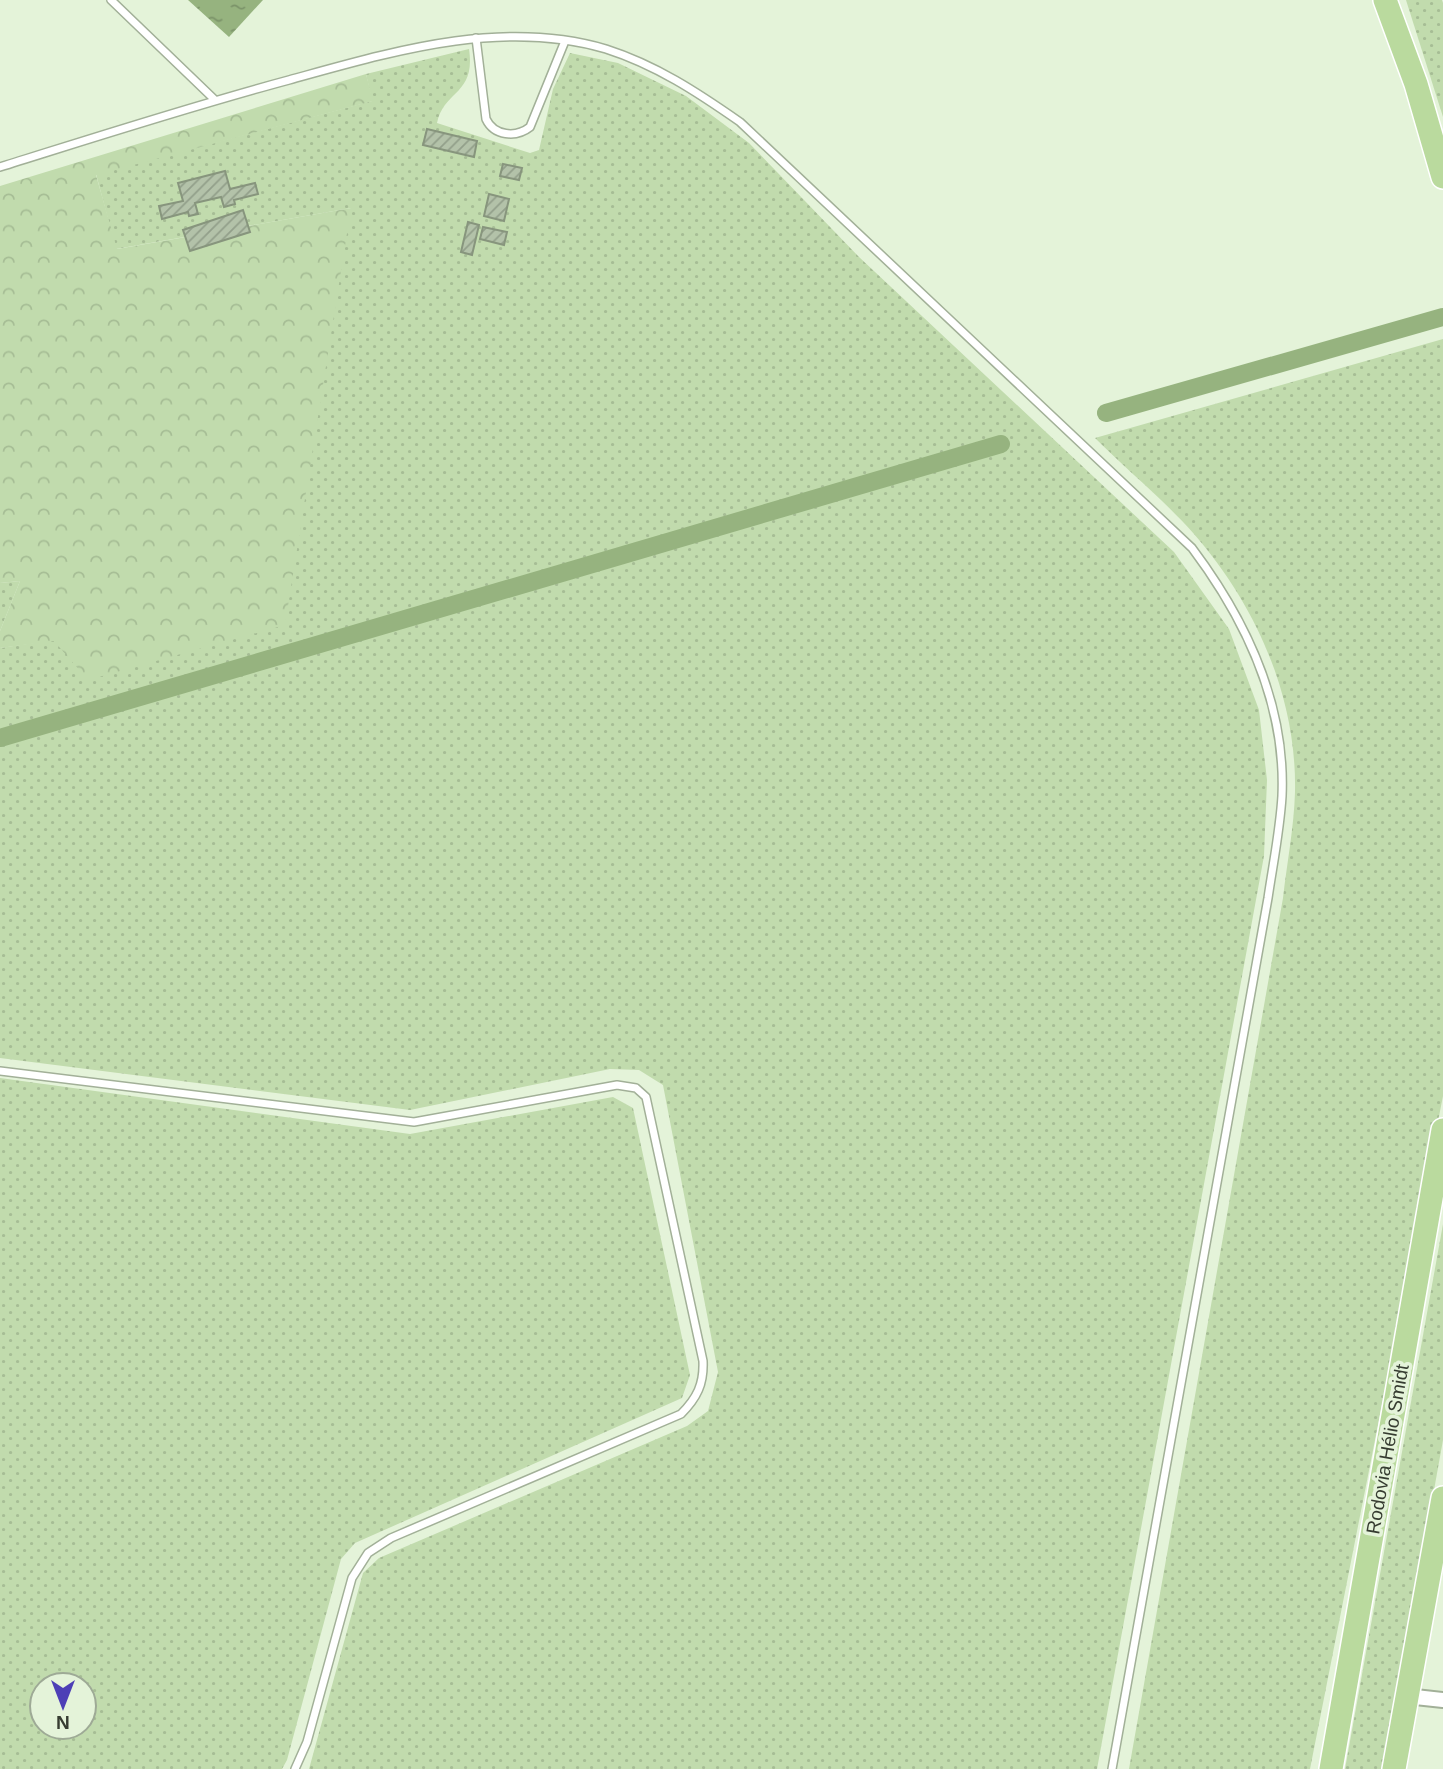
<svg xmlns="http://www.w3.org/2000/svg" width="1443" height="1769" font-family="Helvetica,sans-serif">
  <defs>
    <pattern id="grass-dots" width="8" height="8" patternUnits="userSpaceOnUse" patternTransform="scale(1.75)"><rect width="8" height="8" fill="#c1dbad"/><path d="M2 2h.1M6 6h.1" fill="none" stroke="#a6bd95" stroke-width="1.8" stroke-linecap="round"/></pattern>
    <pattern id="forest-crowns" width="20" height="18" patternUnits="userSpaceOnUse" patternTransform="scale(1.75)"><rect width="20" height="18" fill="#c1dbad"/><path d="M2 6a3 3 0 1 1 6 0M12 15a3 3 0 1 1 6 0" fill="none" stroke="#a6bd95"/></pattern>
    <pattern id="water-ripples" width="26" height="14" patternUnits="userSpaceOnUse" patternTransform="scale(1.75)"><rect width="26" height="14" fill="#96b37f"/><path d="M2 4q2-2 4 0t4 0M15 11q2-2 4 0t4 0" fill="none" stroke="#7b9369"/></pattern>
    <pattern id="building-hatch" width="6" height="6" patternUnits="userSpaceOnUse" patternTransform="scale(1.75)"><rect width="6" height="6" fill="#b3c2a9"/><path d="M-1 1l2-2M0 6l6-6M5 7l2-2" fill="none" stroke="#929f8a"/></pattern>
  </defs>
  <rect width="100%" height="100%" fill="#e4f3d9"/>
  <g fill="url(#grass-dots)" fill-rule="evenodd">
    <polygon points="1406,0 1442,0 1443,3 1443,117"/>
    <path d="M469 49C476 95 444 90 437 123L530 153 539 150 553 89 570 53 618 63 686 96 749 143 859 257 1174 552 1229 629 1259 710 1267 780 1264 856 1097 1769H309L363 1573 379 1558 687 1426 708 1411 718 1372 663 1085 639 1070 610 1069 410 1110 0 1058V648L54 640 351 208 116 249 96 174 372 101 366 74Z"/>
    <path d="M1443 339V1096L1310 1769H1129L1283 898C1287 863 1294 827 1295 792 1297 697 1256 605 1194 534 1164 500 1127 470 1095 438Z"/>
    <polygon points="20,581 0,631 0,583"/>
    <path d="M0 1078 410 1134 613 1097 633 1108 690 1375 682 1398 355 1543 341 1559 287 1760 282 1769H0ZM42 1685H84V1727H42Z"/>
    <polygon points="1443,1224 1443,1440 1384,1769 1345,1769"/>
  </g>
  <polygon fill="url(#forest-crowns)" points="366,74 373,101 96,175 117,249 351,208 285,625 88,680 54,641 0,648 0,631 20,581 0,583 0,186"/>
  <polygon fill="url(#water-ripples)" points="188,0 263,0 229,37"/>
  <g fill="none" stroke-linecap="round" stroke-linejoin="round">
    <g stroke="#96b37f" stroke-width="18">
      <polyline points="1106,413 1443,317"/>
      <polyline points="0,738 1001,444"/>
    </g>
  </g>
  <g fill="url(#building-hatch)" stroke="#87957d" stroke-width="2">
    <polygon points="427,129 477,141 474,157 423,145"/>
    <polygon points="503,164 522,168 519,180 500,176"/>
    <polygon points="225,171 230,189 255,183 258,194 234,200 235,204 224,207 221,197 195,203 198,214 189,216 188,212 162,219 159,206 183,201 178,183"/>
    <polygon points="489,194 509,199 504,221 484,216"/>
    <polygon points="243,210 250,232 190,251 183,230"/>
    <polygon points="468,222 479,225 472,255 461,252"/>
    <polygon points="483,227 507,232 504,245 480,239"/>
  </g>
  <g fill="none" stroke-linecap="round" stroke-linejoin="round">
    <defs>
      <g id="service">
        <polyline points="111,0 215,100"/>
        <path d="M476 38 486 119C494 136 516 138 530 127L565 41"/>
        <path d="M0 167C96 137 192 106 289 80 391 52 501 18 606 49 656 65 697 92 740 122L1192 548C1246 620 1286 703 1282 796 1280 830 1273 864 1268 898L1112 1769"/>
        <path d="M0 1071 414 1122 617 1085 636 1088 646 1097 703 1361C704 1384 697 1398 681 1414L391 1538 368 1553 352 1578 307 1742 295 1769"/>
      </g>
      <polyline id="minor" points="1406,1696 1443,1700"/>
      <g id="primary">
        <polyline points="1385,0 1416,84 1443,177"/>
        <polyline points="1331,1769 1443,1130"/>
        <polyline points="1394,1769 1443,1498"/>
      </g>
    </defs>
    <use href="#service" stroke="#a2b098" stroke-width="10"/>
    <use href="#minor" stroke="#a2b098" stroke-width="18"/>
    <use href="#primary" stroke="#fff" stroke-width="26"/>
    <use href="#service" stroke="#fff" stroke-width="7"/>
    <use href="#minor" stroke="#fff" stroke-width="14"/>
    <use href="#primary" stroke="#bada9e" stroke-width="23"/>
  </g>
  <g text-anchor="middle" stroke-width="7" stroke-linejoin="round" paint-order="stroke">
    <g font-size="19" fill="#363c31" stroke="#e4f3d9">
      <text transform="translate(1387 1449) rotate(-80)" y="7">Rodovia Hélio Smidt</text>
    </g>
  </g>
  <g transform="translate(63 1706) rotate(180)"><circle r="33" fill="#e4f3d9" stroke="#9eaa96" stroke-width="2"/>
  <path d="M0-5L12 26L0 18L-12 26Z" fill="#4d3fb6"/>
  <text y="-10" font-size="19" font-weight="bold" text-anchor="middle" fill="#363c31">N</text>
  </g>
</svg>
